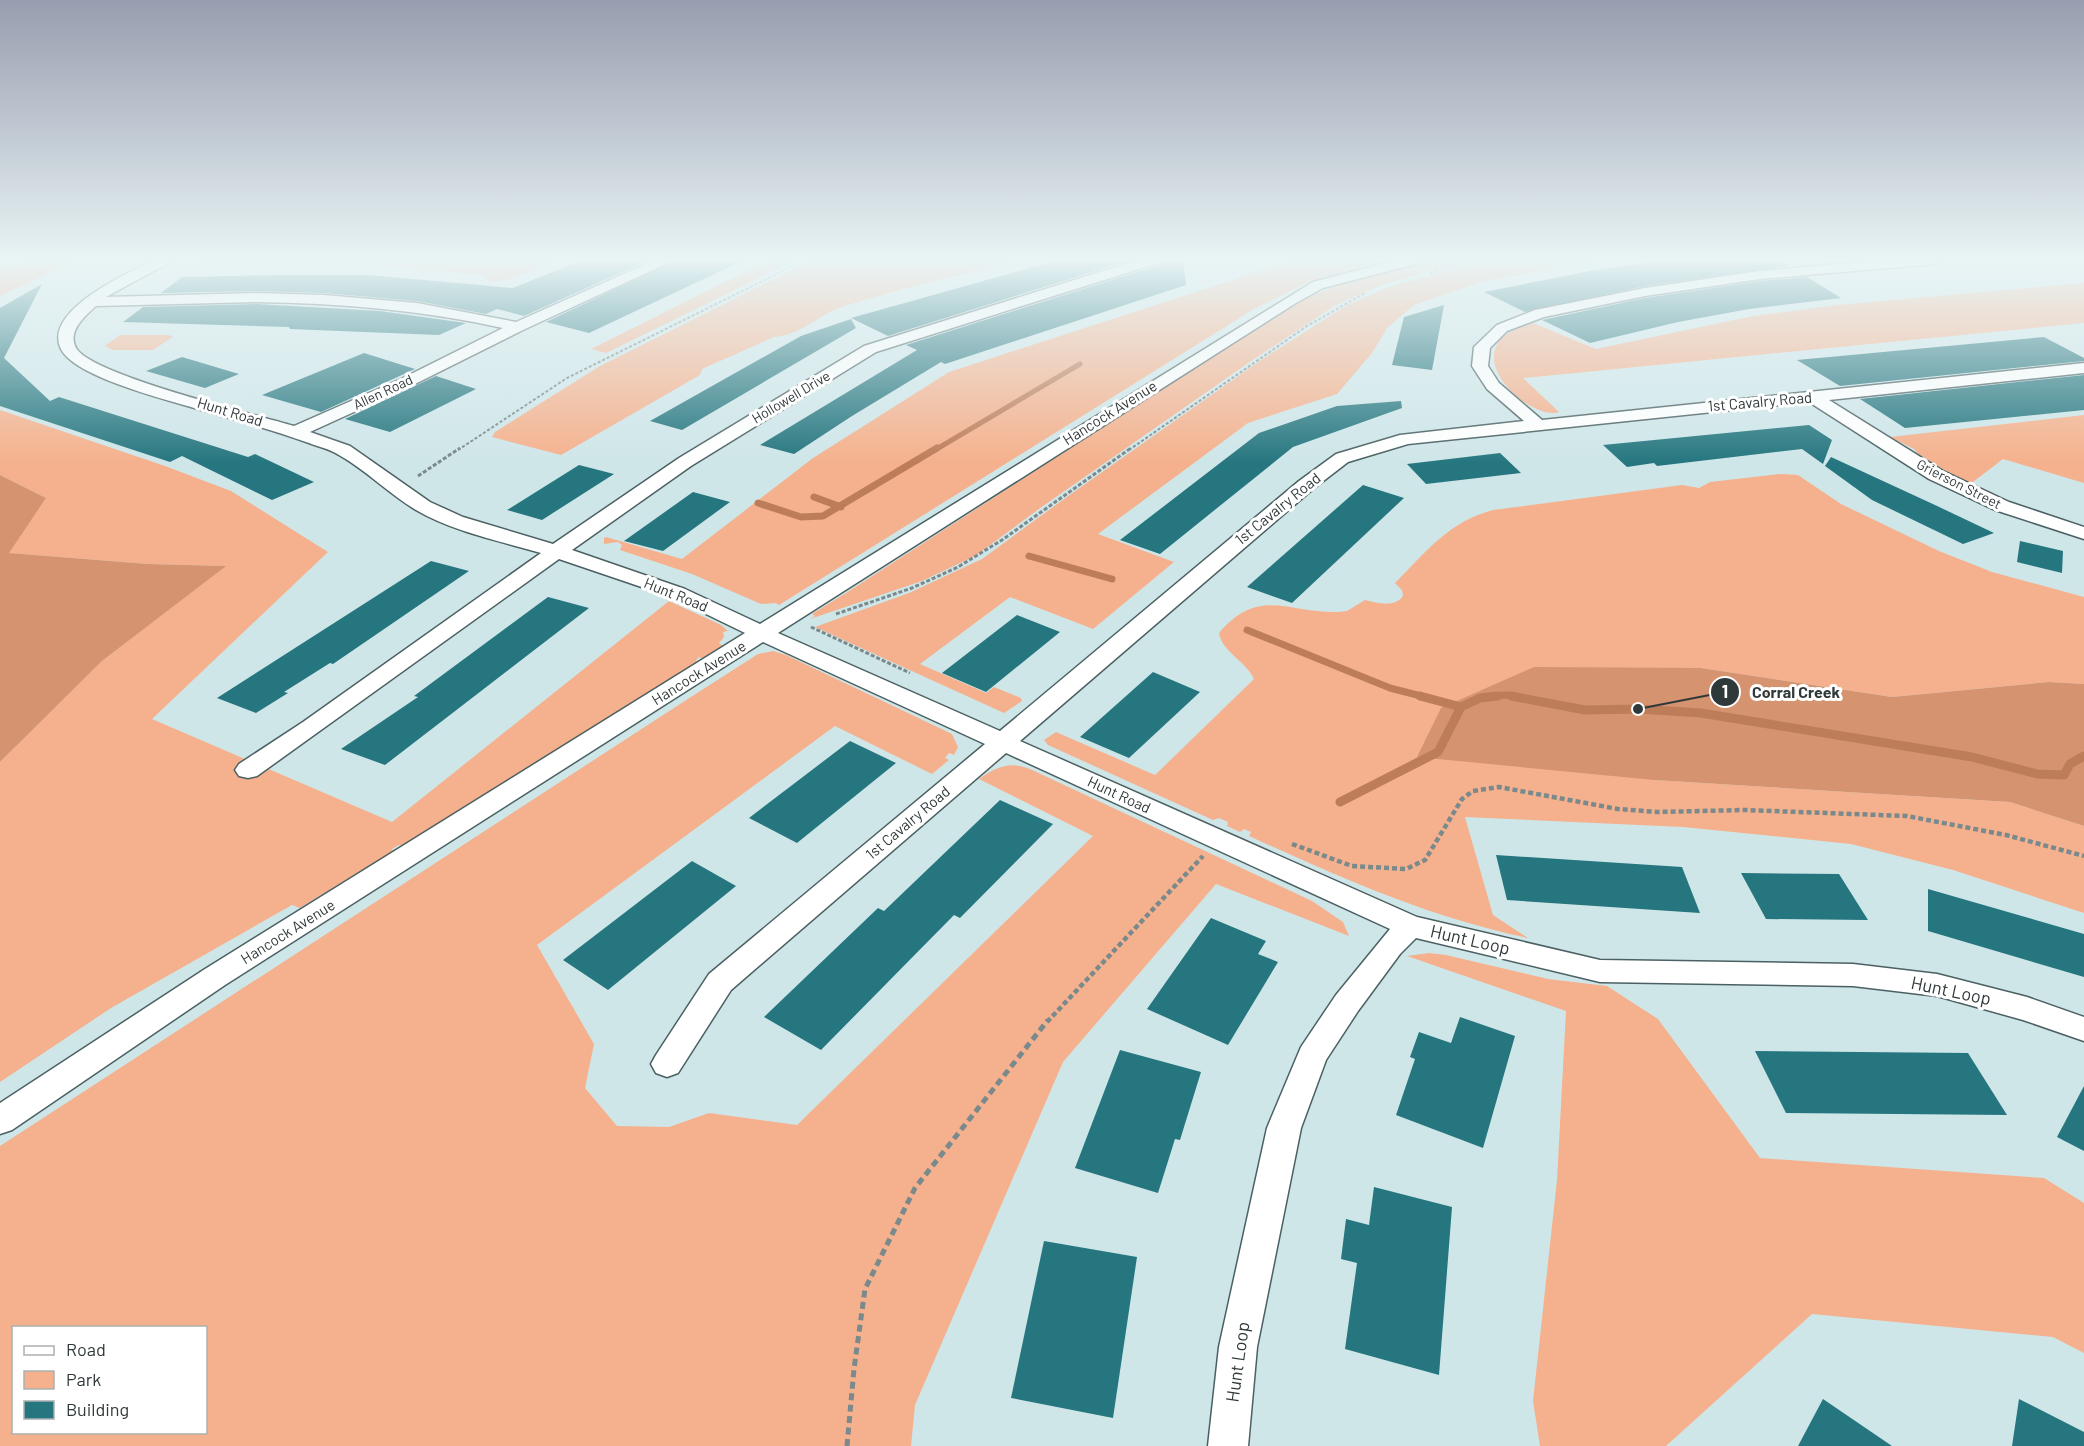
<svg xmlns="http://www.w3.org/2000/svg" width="2084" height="1446" font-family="Barlow,sans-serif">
  <rect width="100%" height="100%" fill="#cfe6e9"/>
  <g fill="#f5b18d" fill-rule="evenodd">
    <polygon points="28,260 78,260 0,296 0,269"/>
    <polygon points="201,260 559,260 511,279 490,282 482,275 364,265 188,266"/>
    <polygon points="769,260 796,260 606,353 591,349"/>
    <path d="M812 260H1019C961 275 902 288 845 306 821 313 800 336 774 337L702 369 700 375 561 455 492 437 495 432 600 366Z"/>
    <polygon points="1294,260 1386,260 1311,281 1254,309 779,605 776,603 761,604 692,574 620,550 622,545 618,542 604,544 604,538 606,537 682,559 813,458 949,372"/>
    <polygon points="1473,260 1426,272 1379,286 1336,305 1254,359 1043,506 975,556 922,581 810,619 815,616 812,614 846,593 1297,302 1343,283 1428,261"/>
    <polygon points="1484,260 1602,260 1480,282 1414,305 1387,328 1372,353 1337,394 1248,423 1098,534 1174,562 1093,629 1010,597 920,664 986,693 994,687 1021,698 1022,701 1004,713 815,627 909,593 982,559 1064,499 1261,360 1347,305 1386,288"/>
    <path d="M2084 283V323L1523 378 1559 412C1535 421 1470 368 1503 337 1511 330 1523 326 1533 323L1596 349 1753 316 1838 305Z"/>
    <polygon points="120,335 169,335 173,337 153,350 113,350 105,346"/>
    <polygon points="0,410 165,466 231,491 328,552 152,719 392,822 669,601 721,625 728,631 723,632 724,637 719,643 723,646 703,659 699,657 696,660 697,662 403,846 399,845 392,849 393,851 300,908 292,905 111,1008 0,1082 0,762 102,661 225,566 148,564 8,553 46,498 0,475"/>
    <polygon points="2084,415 2084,483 2003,459 1969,485 1918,454 1914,449 1890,437"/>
    <path d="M1781 474 1798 475 1841 504 1939 551 1992 572 2084 597V684L2049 682 1892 697 1701 668 1654 780 2010 802 2084 826V913L1953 870 1851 844 1683 827 1465 817 1493 915 1528 938C1428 917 1342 878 1249 836L1251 832 1244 829 1240 832 1227 826 1228 822 1219 818 1213 820 1048 745 1044 740 1056 732 1155 775 1254 679C1246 661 1222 652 1219 633 1259 586 1287 613 1338 612L1347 611 1365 600C1378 603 1394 608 1403 596L1402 590 1395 583C1426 552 1448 522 1493 510L1682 485 1699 488 1710 482Z"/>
    <path d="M773 651 786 655 952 734 958 747 954 755 949 753 945 758 949 760 932 774 835 726 537 945 594 1044 585 1088 617 1126 669 1127 709 1113 797 1125 1093 836 979 779C996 767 1010 761 1030 769L1312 901 1343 922 1349 936 1216 884 1063 1062 915 1405 911 1446H0V1146L680 704 758 654ZM14 1328H206V1432H14Z"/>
    <polygon points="1429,953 1446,955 1548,979 1607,986 1658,1019 1760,1158 2044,1178 2084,1203 2084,1353 2053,1337 1812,1314 1666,1446 1540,1446 1533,1401 1557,1180 1566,1011 1407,956"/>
  </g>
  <g fill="#d6936f">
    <polygon points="0,475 46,498 9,553 148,564 226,566 102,661 0,762"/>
    <polygon points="1534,667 1701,668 1892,697 2049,682 2084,684 2084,826 2010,802 1654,780 1417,757 1441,708"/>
  </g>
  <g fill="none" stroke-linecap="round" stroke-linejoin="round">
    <polyline stroke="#be7d59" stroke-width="5" points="935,450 1080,364"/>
    <g stroke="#be7d59" stroke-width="7">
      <polyline points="814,497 841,507"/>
      <polyline points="758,503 801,517 823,516 937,448"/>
      <polyline points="1029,556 1112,579"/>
      <polyline points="1247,630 1390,688 1425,697"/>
      <polyline points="1485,697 1506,695 1519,697"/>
    </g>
    <g stroke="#be7d59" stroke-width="9">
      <polyline points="1420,696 1461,707 1480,698 1498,696"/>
      <polyline points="1511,696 1585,710 1638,709 1701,713 1972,757 2037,774 2064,775 2070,764 2084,756"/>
      <polyline points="1340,802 1438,752 1461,707"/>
    </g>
  </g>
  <g fill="#26767f">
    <polygon points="582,260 649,260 524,316 497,309 486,314 417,301 323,293 256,291 161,293 182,277 275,275 368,275 513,288"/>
    <polygon points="676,260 744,260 589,333 546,322"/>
    <polygon points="1058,260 1130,260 888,336 851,318"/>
    <polygon points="1162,260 1183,260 1186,285 945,364 941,362 852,416 794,454 760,445 917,350 906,345 1159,265"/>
    <polygon points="1664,260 1779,260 1789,266 1645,286 1525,312 1484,292 1590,271"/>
    <polygon points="1807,277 1841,298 1749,309 1678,322 1590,343 1542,320 1645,298 1760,281"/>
    <polygon points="42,284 4,358 50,401 59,397 248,457 255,454 314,482 272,500 182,456 170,462 0,406 0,308"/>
    <polygon points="256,304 380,311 466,323 439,335 290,329 289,327 123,322 143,307"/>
    <polygon points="1444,305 1432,370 1392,365 1404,317"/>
    <polygon points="851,319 856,328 682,430 650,421 801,336"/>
    <polygon points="2044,337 2084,358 2084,361 1840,386 1797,360"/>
    <polygon points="364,353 415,369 321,412 262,395"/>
    <polygon points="182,357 239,374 205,388 146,371"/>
    <polygon points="2084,375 2084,410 1905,428 1860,399"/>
    <polygon points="436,376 476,389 390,432 345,419"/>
    <polygon points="1401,401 1402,408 1293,447 1160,554 1120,540 1259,433 1337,406"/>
    <polygon points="1809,425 1832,440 1823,464 1802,449 1657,466 1654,463 1627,467 1603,445"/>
    <polygon points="1500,453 1521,473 1426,484 1407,464"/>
    <polygon points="1831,457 1935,505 1994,533 1963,544 1872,500 1825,466"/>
    <polygon points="579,465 614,474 542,520 507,510"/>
    <polygon points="1363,485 1404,498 1292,603 1247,587"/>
    <polygon points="693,492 730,502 663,551 624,541"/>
    <polygon points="2020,541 2063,551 2062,573 2017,562"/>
    <polygon points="431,561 469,571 333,664 330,663 284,692 288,693 256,713 217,698"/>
    <polygon points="548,597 589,608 385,765 341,749 418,697 414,696"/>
    <polygon points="1017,615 1060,632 986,692 942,673"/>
    <polygon points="1153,672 1200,692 1129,758 1080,737"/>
    <polygon points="850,741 896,763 797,843 749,818"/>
    <polygon points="1000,800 1053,824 960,918 954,915 821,1050 764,1017 878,908 884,911"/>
    <polygon points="1496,855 1682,867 1700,913 1507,900"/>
    <polygon points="692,861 736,886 608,990 563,960"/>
    <polygon points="1741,873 1839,874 1868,920 1766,919"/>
    <polygon points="1928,889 2084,934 2084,977 1928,931"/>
    <polygon points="1211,918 1266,941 1258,954 1278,962 1228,1045 1147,1009"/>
    <polygon points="1460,1017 1515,1036 1483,1148 1396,1115 1415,1059 1410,1057 1419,1032 1451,1043"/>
    <polygon points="1120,1050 1201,1072 1180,1140 1175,1139 1158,1193 1075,1168"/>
    <polygon points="1755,1051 1968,1053 2007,1115 1786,1113"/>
    <polygon points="2084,1086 2084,1151 2057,1137"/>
    <polygon points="1374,1187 1452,1207 1439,1375 1345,1349 1357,1263 1341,1259 1346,1219 1369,1225"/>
    <polygon points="1044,1241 1137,1257 1113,1418 1011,1398"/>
    <polygon points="1823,1399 1892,1446 1798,1446"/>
    <polygon points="2019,1399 2084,1432 2084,1446 2012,1446"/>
  </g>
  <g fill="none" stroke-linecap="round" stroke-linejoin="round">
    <defs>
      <path id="street" d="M155 260H174L106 297 256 293 323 295 417 303 516 322 655 260H674L523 330 413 385 310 432 350 446 430 502 463 517 553 544 679 458 864 346 1138 260H1160L1158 263 876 352 691 466 572 550 685 589 760 624 1313 282 1397 260H1421L1419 263 1323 288 1296 303 778 633 1000 731 1299 481 1336 454 1400 435 1524 421 1487 389 1472 366 1474 347 1497 325 1535 310 1645 288 1760 271 1884 260H1943L1936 264 1760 279 1645 296 1544 317 1507 331 1490 348 1488 366 1499 383 1542 420 2084 363V373L1829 400 1943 471 2009 502 2084 527V539L1995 510 1929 479 1809 402 1408 444 1348 462 1313 489 1020 741 1417 917 1600 960 1853 964 1937 974 2027 997 2084 1017V1041L2023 1020 1937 996 1853 986 1600 982 1416 938 1400 954 1358 1011 1326 1060 1301 1128 1257 1347 1248 1446H1208L1219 1347 1267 1128 1301 1047 1336 995 1390 929 1006 753 731 990 678 1073 667 1077 656 1073 651 1064 656 1055 709 974 985 744 763 642 225 985 12 1130 0 1134V1103L205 969 745 633 671 597 559 559 257 776 248 778 239 776 235 770 239 764 303 722 541 553C500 541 454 532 416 510 389 494 366 470 339 455 330 449 319 447 309 443 281 433 251 424 222 416 188 405 76 380 61 349 42 311 129 272 155 260ZM256 302C340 303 422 310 503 328L401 379 294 426C257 415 91 375 76 348 67 331 85 316 96 306Z"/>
    </defs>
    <use href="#street" stroke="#4b6062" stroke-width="3"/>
    <g stroke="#7a898b" stroke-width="2" stroke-dasharray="3 2" stroke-linecap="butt">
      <polyline points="1430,273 1478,260"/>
      <polyline points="458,450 567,378 805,260"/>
      <polyline points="1129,450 1307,326 1365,293"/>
    </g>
    <g stroke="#7a898b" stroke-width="3" stroke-dasharray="4 2" stroke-linecap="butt">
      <polyline points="418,476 460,448"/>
      <polyline points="836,614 912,588 958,567 1002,540 1131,448"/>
      <polyline points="811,627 910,673"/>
    </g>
    <g stroke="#7a898b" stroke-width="4.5" stroke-dasharray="5 3" stroke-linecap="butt">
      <polyline points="1292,844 1352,866 1406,869 1425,860 1462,799 1473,791 1499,787 1618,809 1657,812 1745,810 1907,816 2006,835 2084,856"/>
      <polyline points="1047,1022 1203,856"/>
    </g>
    <polyline stroke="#7a898b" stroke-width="5" stroke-dasharray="7 4.5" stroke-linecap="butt" points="847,1446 854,1369 865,1289 915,1188 1048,1020"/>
    <use href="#street" fill="#fff" fill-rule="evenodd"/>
  </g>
  <linearGradient id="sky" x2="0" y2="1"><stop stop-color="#979eaf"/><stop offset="0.56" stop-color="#e9f4f5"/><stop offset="1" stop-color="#e9f4f5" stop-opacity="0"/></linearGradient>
  <rect width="2084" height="463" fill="url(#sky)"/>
  <g text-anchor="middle" stroke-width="6" stroke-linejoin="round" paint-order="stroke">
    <g font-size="14" fill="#30393a" stroke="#fff">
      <text transform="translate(383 392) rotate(-25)" y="5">Allen Road</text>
      <text transform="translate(791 397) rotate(-31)" y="5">Hollowell Drive</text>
      <text transform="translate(1959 484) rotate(27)" y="5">Grierson Street</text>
    </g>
    <g font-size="15" fill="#30393a" stroke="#fff">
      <text transform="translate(1760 402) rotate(-5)" y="5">1st Cavalry Road</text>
      <text transform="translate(230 412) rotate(17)" y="5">Hunt Road</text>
      <text transform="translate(1110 413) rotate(-32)" y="5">Hancock Avenue</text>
      <text transform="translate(1278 509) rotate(-39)" y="5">1st Cavalry Road</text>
      <text transform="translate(676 595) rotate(22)" y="5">Hunt Road</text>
      <text transform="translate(699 673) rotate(-32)" y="5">Hancock Avenue</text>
      <text transform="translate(1119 795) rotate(25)" y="5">Hunt Road</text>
      <text transform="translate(908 823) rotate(-40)" y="5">1st Cavalry Road</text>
      <text transform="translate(288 932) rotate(-32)" y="5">Hancock Avenue</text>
    </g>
    <g font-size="18" fill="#30393a" stroke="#fff">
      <text transform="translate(1470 940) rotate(13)" y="6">Hunt Loop</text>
      <text transform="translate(1951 991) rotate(12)" y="6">Hunt Loop</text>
      <text transform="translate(1238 1362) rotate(-82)" y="6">Hunt Loop</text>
    </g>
  </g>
  <path fill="none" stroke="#30393a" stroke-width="2" d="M1638 709L1725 692"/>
  <g fill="#30393a" stroke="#fff" stroke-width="2">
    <circle cx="1638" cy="709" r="6"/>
    <circle cx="1725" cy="692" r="15"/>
  </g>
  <g font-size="18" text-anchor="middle" font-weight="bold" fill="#fff">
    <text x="1725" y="698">1</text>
  </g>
  <g font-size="16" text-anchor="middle" font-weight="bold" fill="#30393a" stroke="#fff" stroke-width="6" stroke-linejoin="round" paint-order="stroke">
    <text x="1796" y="698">Corral Creek</text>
  </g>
  <rect x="12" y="1326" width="195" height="108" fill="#ffffff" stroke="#acb0b0" stroke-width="1.5"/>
  <rect x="24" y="1346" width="30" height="9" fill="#ffffff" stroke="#acb0b0" stroke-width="1.5"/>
  <text x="66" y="1356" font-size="18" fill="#30393a">Road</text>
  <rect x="24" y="1371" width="30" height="18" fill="#f5b18d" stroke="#acb0b0" stroke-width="1.5"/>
  <text x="66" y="1386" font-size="18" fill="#30393a">Park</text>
  <rect x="24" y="1401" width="30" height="18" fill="#26767f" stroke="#acb0b0" stroke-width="1.5"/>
  <text x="66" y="1416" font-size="18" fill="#30393a">Building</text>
</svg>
